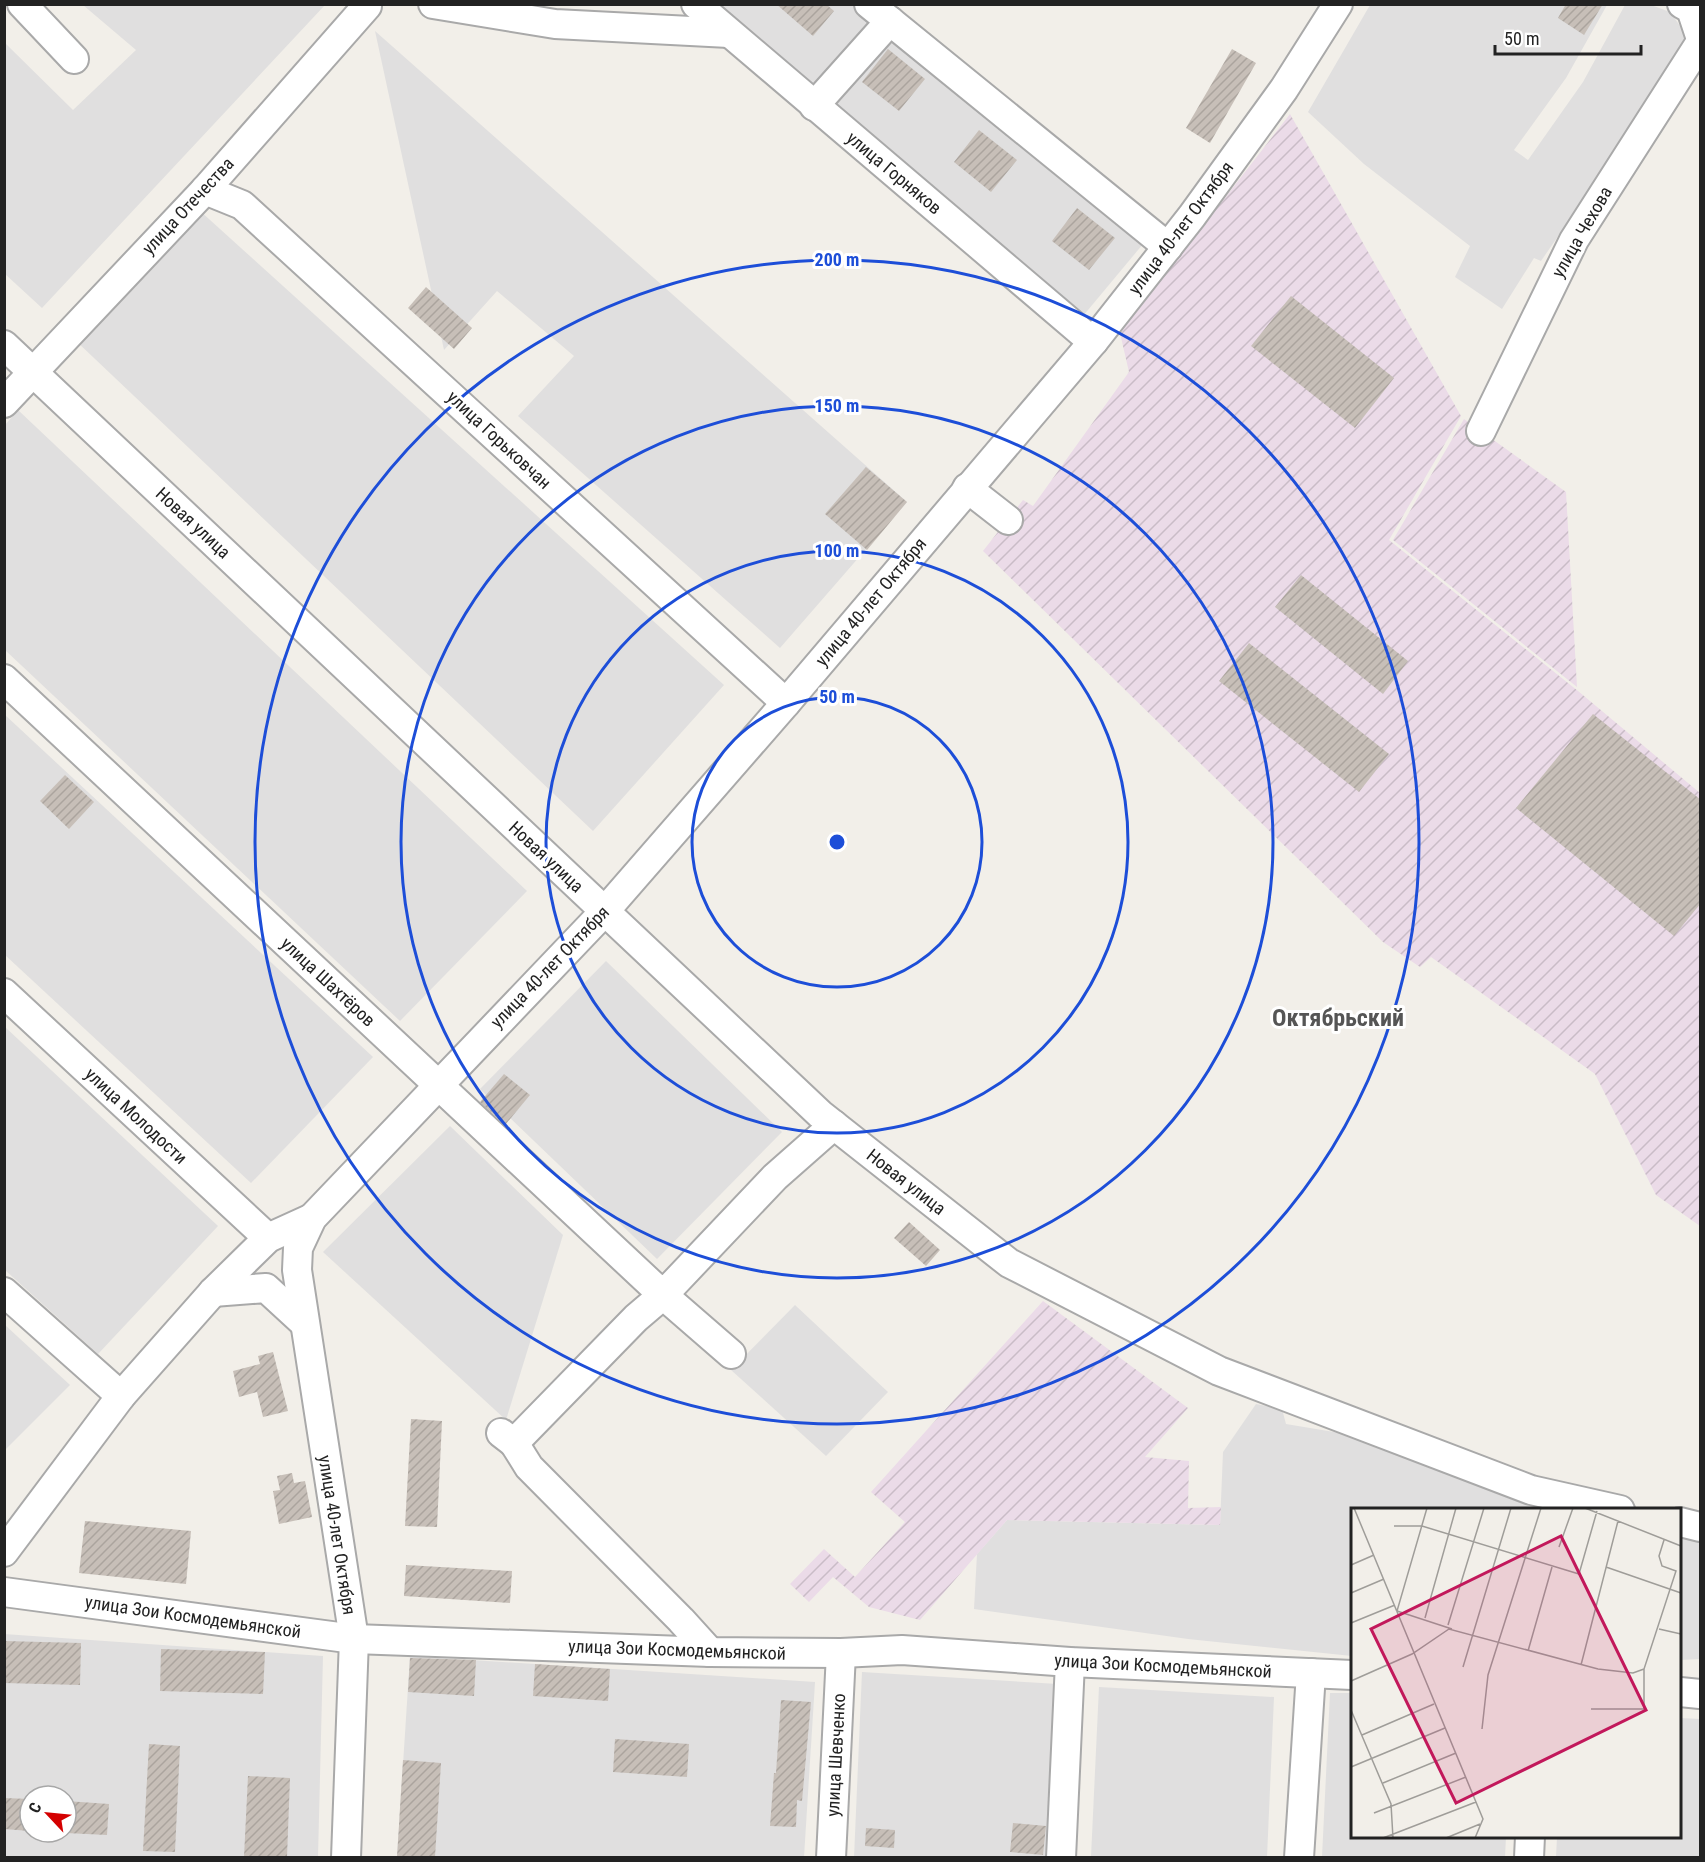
<svg xmlns="http://www.w3.org/2000/svg" width="1705" height="1862" font-family="'Roboto Condensed',sans-serif">
  <defs>
    <pattern id="industrial-furrows" width="10" height="10" patternUnits="userSpaceOnUse" patternTransform="scale(1.5)"><rect width="10" height="10" fill="#ebdbe8"/><path d="M-1 1l2-2M0 10L10 0M9 11l2-2" fill="none" stroke="#c9bcc7"/></pattern>
    <pattern id="building-hatch" width="6" height="6" patternUnits="userSpaceOnUse" patternTransform="scale(1.5)"><rect width="6" height="6" fill="#c7bfb8"/><path d="M-1 1l2-2M0 6l6-6M5 7l2-2" fill="none" stroke="#aba49e"/></pattern>
  </defs>
  <rect width="100%" height="100%" fill="#f2efe9"/>
  <g fill="#e0dfdf" fill-rule="evenodd">
    <polygon points="83,5 325,5 42,308 5,274 5,43 73,110 136,50"/>
    <polygon points="718,5 873,5 1143,244 1083,316"/>
    <polygon points="1370,5 1607,5 1566,78 1514,150 1528,160 1583,82 1625,5 1651,5 1670,12 1686,34 1666,80 1541,261 1534,258 1502,309 1455,277 1470,246 1364,164 1308,112"/>
    <polygon points="375,31 907,502 780,648 518,416 574,356 497,291 444,350"/>
    <polygon points="199,210 724,685 593,831 75,340"/>
    <polygon points="18,410 527,891 400,1021 5,650 5,425"/>
    <polygon points="4,714 373,1057 251,1183 5,955"/>
    <polygon points="606,961 782,1132 657,1259 480,1089"/>
    <polygon points="5,1027 218,1226 98,1354 5,1270"/>
    <polygon points="450,1126 563,1235 506,1420 323,1252"/>
    <polygon points="795,1305 888,1392 826,1456 731,1370"/>
    <polygon points="5,1325 70,1385 5,1450 4,1450"/>
    <polygon points="1256,1404 1282,1409 1286,1424 1346,1434 1457,1473 1548,1509 1352,1510 1352,1656 1188,1639 974,1609 977,1554 1007,1520 1220,1525 1223,1452"/>
    <polygon points="1680,1537 1700,1541 1700,1659 1680,1660"/>
    <path d="M4 1634 323 1656 318 1857H5ZM30 1796H66V1832H30Z"/>
    <polygon points="410,1656 815,1682 804,1857 397,1858"/>
    <polygon points="862,1672 1058,1684 1051,1857 854,1858"/>
    <polygon points="1099,1687 1274,1697 1267,1857 1091,1857"/>
    <polygon points="1330,1693 1352,1693 1352,1836 1506,1837 1505,1857 1322,1857"/>
    <polygon points="1680,1718 1700,1719 1700,1857 1556,1857 1557,1837 1680,1836"/>
  </g>
  <g fill="url(#industrial-furrows)">
    <polygon points="1290,114 1461,416 1389,540 1578,691 1700,793 1700,1226 1656,1195 1595,1074 1431,957 1420,967 1383,942 983,551 1023,500 1033,506 1129,372 1120,333"/>
    <polygon points="1464,419 1566,492 1577,687 1393,540"/>
    <polygon points="1043,1301 1188,1408 1145,1457 1189,1461 1188,1508 1221,1507 1220,1525 1007,1520 920,1620 869,1607 833,1577 809,1602 790,1584 824,1549 855,1577 905,1522 871,1492"/>
  </g>
  <g fill="url(#building-hatch)">
    <polygon points="776,4 826,4 834,11 813,36"/>
    <polygon points="1566,4 1603,4 1584,35 1558,18"/>
    <polygon points="888,49 925,79 899,111 862,82"/>
    <polygon points="1232,49 1256,63 1210,143 1186,128"/>
    <polygon points="979,130 1017,160 991,192 954,162"/>
    <polygon points="1077,208 1115,238 1089,270 1052,241"/>
    <polygon points="426,287 472,328 454,349 408,308"/>
    <polygon points="1291,296 1394,378 1355,428 1251,346"/>
    <polygon points="866,467 907,502 867,550 825,514"/>
    <polygon points="1301,575 1408,661 1383,694 1275,607"/>
    <polygon points="1249,643 1389,754 1359,792 1219,681"/>
    <polygon points="1593,714 1701,800 1701,903 1674,936 1516,808"/>
    <polygon points="65,775 94,802 69,829 40,801"/>
    <polygon points="504,1074 530,1095 505,1125 480,1102"/>
    <polygon points="909,1222 940,1250 926,1266 894,1238"/>
    <polygon points="273,1352 288,1411 263,1417 257,1392 239,1397 233,1371 260,1364 258,1356"/>
    <polygon points="411,1419 442,1421 437,1527 405,1526"/>
    <polygon points="292,1473 294,1483 305,1481 312,1517 279,1524 273,1491 280,1490 277,1476"/>
    <polygon points="85,1521 191,1531 186,1584 79,1573"/>
    <polygon points="406,1565 512,1571 510,1603 404,1596"/>
    <polygon points="4,1641 81,1643 80,1685 4,1683"/>
    <polygon points="161,1649 265,1652 263,1694 160,1691"/>
    <polygon points="410,1658 476,1660 474,1696 408,1692"/>
    <polygon points="535,1664 610,1669 608,1701 533,1696"/>
    <polygon points="781,1700 811,1702 802,1801 797,1800 796,1827 770,1826 774,1773 776,1773"/>
    <polygon points="615,1739 689,1744 687,1777 613,1772"/>
    <polygon points="149,1744 180,1746 175,1852 143,1851"/>
    <polygon points="403,1760 441,1763 435,1857 397,1857"/>
    <polygon points="248,1776 290,1778 287,1857 244,1857"/>
    <polygon points="4,1798 30,1799 30,1831 4,1829"/>
    <polygon points="66,1801 109,1804 107,1835 66,1833"/>
    <polygon points="1013,1823 1046,1826 1043,1855 1010,1852"/>
    <polygon points="866,1828 895,1830 894,1848 865,1846"/>
  </g>
  <g fill="none" stroke-linecap="round" stroke-linejoin="round">
    <defs>
      <g id="minor">
        <polyline points="22,4 74,59"/>
        <polyline points="433,4 555,24 729,33"/>
        <polyline points="696,4 1093,342"/>
        <polyline points="869,4 1168,247"/>
        <polyline points="1682,4 1691,9 1700,36"/>
        <polyline points="814,106 890,21"/>
        <polyline points="205,190 242,205 786,703"/>
        <polyline points="4,345 820,1114 1009,1263 1219,1371 1531,1490 1620,1510"/>
        <polyline points="4,403 205,190 367,6"/>
        <polyline points="1481,431 1574,240 1700,43"/>
        <polyline points="967,488 1008,520"/>
        <polyline points="4,679 663,1295 775,1177 834,1125"/>
        <polyline points="4,993 268,1238"/>
        <polyline points="4,1292 121,1396"/>
        <polyline points="213,1292 266,1288 303,1322"/>
        <polyline points="501,1433 514,1443 636,1318 663,1295 731,1354"/>
        <polyline points="514,1443 529,1467 681,1620 710,1652"/>
        <polyline points="1680,1522 1700,1527"/>
        <polyline points="4,1552 121,1396 213,1292 268,1238 312,1218"/>
        <polyline points="4,1592 354,1639 710,1652 841,1653 902,1650 1070,1662 1352,1675"/>
        <polyline points="1680,1692 1700,1694"/>
        <polyline points="346,1858 354,1639 297,1270 298,1248 312,1218 604,912 786,703 1093,342 1192,216 1284,89 1338,4"/>
        <polyline points="831,1858 841,1653"/>
        <polyline points="1061,1858 1070,1662"/>
        <polyline points="1299,1858 1311,1673"/>
        <polyline points="1529,1858 1530,1836"/>
      </g>
    </defs>
    <use href="#minor" stroke="#a9a9a9" stroke-width="32"/>
    <use href="#minor" stroke="#fff" stroke-width="28"/>
  </g>
  <g fill="none" stroke="#1d4ed8" stroke-width="3">
    <circle cx="837" cy="842" r="145"/>
    <circle cx="837" cy="842" r="291"/>
    <circle cx="837" cy="842" r="436"/>
    <circle cx="837" cy="842" r="582"/>
  </g>
  <g text-anchor="middle" stroke-width="6" stroke-linejoin="round" paint-order="stroke">
    <g font-size="18" fill="#222" stroke="#fff">
      <text transform="translate(894 173) rotate(40)" y="6">улица Горняков</text>
      <text transform="translate(188 206) rotate(-47)" y="6">улица Отечества</text>
      <text transform="translate(1181 228) rotate(-53)" y="6">улица 40-лет Октября</text>
      <text transform="translate(1582 232) rotate(-60)" y="6">улица Чехова</text>
      <text transform="translate(499 440) rotate(43)" y="6">улица Горьковчан</text>
      <text transform="translate(193 523) rotate(43)" y="6">Новая улица</text>
      <text transform="translate(871 602) rotate(-50)" y="6">улица 40-лет Октября</text>
      <text transform="translate(546 857) rotate(43)" y="6">Новая улица</text>
      <text transform="translate(550 967) rotate(-46)" y="6">улица 40-лет Октября</text>
      <text transform="translate(328 982) rotate(43)" y="6">улица Шахтёров</text>
      <text transform="translate(136 1116) rotate(43)" y="6">улица Молодости</text>
      <text transform="translate(906 1182) rotate(38)" y="6">Новая улица</text>
      <text transform="translate(337 1535) rotate(81)" y="6">улица 40-лет Октября</text>
      <text transform="translate(193 1617) rotate(8)" y="6">улица Зои Космодемьянской</text>
      <text transform="translate(677 1650) rotate(2)" y="6">улица Зои Космодемьянской</text>
      <text transform="translate(1163 1666) rotate(3)" y="6">улица Зои Космодемьянской</text>
      <text transform="translate(836 1755) rotate(-87)" y="6">улица Шевченко</text>
    </g>
    <g font-size="24" font-weight="bold" fill="#555" stroke="#fff">
      <text x="1338" y="1026">Октябрьский</text>
    </g>
  </g>
  <g transform="translate(1351 1508)">
    <rect width="330" height="330" fill="#f2efe9"/>
    <path fill="none" stroke="#9f9d99" stroke-width="1.5" d="M3 0 132 311 124 330M76 0 46 103 101 121M234 0 330 38M43 18H71L228 66 246 3M208 39 222 0M0 57 23 47M255 59 330 85M0 85 33 71M74 110 105 0M0 115 44 97M97 117 133 0M308 121 330 126M177 143 201 59M230 157 267 13M112 159 160 0M0 173 61 146 98 121 247 161 282 165 293 161M240 201H293V161L325 63 311 58 308 48 313 32M0 202 40 296 42 330M131 221 137 167 190 0M11 227 83 196M0 259 94 220M32 275 105 245M23 305 115 269M32 330 125 294M95 330 129 316"/>
    <path fill="#c2185b" fill-opacity="0.15" stroke="#c2185b" stroke-width="3" d="M210 28 295 202 105 295 20 121Z"/>
    <rect width="330" height="330" fill="none" stroke="#222" stroke-width="3"/>
  </g>
  <circle cx="837" cy="842" r="9" fill="#1d4ed8" stroke="#fff" stroke-width="3"/>
  <g font-size="18" text-anchor="middle" font-weight="bold" fill="#1d4ed8" stroke="#fff" stroke-width="6" stroke-linejoin="round" paint-order="stroke">
    <text x="837" y="266">200 m</text>
    <text x="837" y="412">150 m</text>
    <text x="837" y="557">100 m</text>
    <text x="837" y="703">50 m</text>
  </g>
  <rect width="1705" height="1862" fill="none" stroke="#222222" stroke-width="12"/>
  <g transform="translate(48 1814) rotate(296)"><circle r="28" fill="#ffffff" stroke="#a7a7a7" stroke-width="1.5"/>
  <path d="M0-4.5L10 22L0 15L-10 22Z" fill="#d40000"/>
  <text y="-9" font-size="16" font-weight="bold" text-anchor="middle" fill="#222222">С</text>
  </g>
  <path d="M1495 45v9h146v-9" fill="none" stroke="#222222" stroke-width="3"/>
  <text x="1504" y="45" font-size="18" fill="#222222" stroke="#ffffff" stroke-width="4.5" paint-order="stroke">50 m</text>
</svg>
